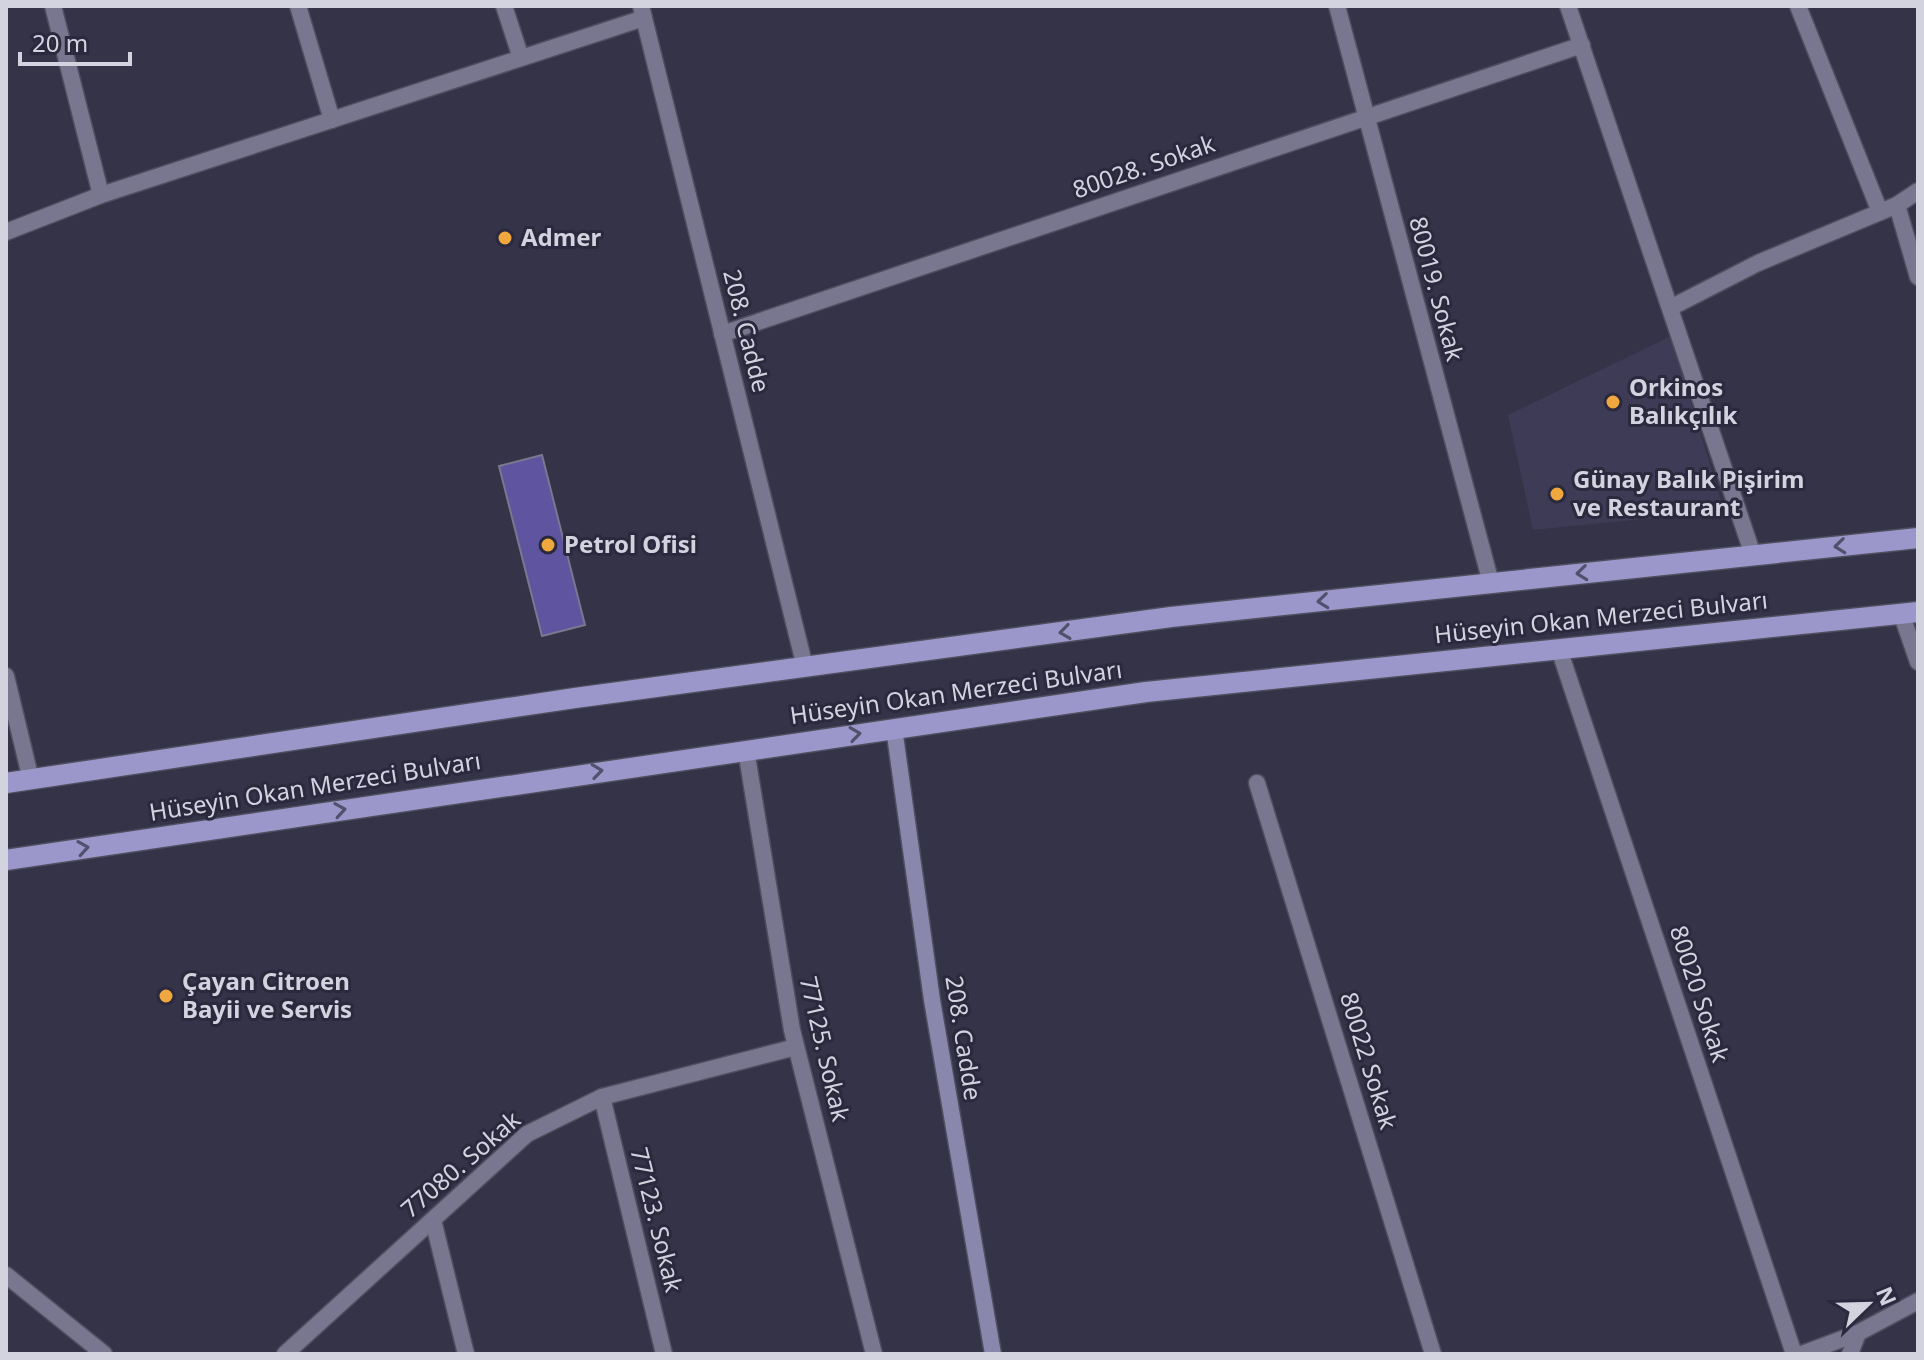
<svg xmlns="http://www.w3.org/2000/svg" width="1924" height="1360" font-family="'Noto Sans',sans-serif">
  <rect width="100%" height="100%" fill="#343347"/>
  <polygon fill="#3e3b56" points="1671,336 1724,511 1533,530 1508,415"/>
  <polygon fill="#5f54a0" stroke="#79788f" stroke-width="2" points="542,455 585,625 542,636 499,466"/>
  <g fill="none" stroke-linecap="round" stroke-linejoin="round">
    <defs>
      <g id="street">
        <polyline points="53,6 101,195"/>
        <polyline points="298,6 332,120"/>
        <polyline points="504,6 521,58"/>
        <polyline points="641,6 805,667"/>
        <polyline points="1337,6 1491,583"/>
        <polyline points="1568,6 1753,555"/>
        <polyline points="1798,6 1880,212"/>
        <polyline points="1897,205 1918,277"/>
        <polyline points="6,232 101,195 644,18"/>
        <polyline points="1672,307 1758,263 1897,205 1918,191"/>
        <polyline points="722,334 1582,45"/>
        <polyline points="1901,613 1918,662"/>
        <polyline points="1559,649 1794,1354"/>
        <polyline points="6,676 31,780"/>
        <polyline points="746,750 792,1030 874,1354"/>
        <polyline points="1257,783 1433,1354"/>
        <polyline points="602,1097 664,1354"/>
        <polyline points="433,1220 466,1354"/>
        <polyline points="6,1275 104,1354"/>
        <polyline points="285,1354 527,1134 602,1097 796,1047"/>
        <polyline points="1802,1354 1858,1333 1918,1301"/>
        <polyline points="1850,1354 1858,1333"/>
      </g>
      <polyline id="secondary" points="894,728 932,1000 993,1354"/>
      <g id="primary">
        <polyline points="6,783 575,698 1171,617 1918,538"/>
        <polyline points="6,860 1146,692 1918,612"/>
      </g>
    </defs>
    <use href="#street" stroke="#4f4e5f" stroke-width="19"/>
    <use href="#secondary" stroke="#4f4e5f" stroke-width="19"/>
    <use href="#primary" stroke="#4f4e5f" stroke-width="23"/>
    <use href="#street" stroke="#79778f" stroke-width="16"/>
    <use href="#secondary" stroke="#8a87ad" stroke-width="16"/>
    <use href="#primary" stroke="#9c97ca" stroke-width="20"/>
  </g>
  <defs><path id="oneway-chevron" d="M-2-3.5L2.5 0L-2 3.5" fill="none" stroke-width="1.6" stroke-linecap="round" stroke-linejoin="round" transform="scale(2)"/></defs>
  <g stroke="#53506e">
    <use href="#oneway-chevron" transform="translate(1840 546) rotate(174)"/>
    <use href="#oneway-chevron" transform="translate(1582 573) rotate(174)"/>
    <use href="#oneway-chevron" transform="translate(1323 601) rotate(174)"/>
    <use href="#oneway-chevron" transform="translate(1065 632) rotate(172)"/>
    <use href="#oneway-chevron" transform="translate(855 734) rotate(-8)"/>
    <use href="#oneway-chevron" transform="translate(597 771) rotate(-8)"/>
    <use href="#oneway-chevron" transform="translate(340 810) rotate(-9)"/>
    <use href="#oneway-chevron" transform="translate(83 848) rotate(-9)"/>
  </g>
  <g fill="#efa73e" stroke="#2b293d" stroke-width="3">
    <circle cx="505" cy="238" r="8"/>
    <circle cx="1613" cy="402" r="8"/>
    <circle cx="1557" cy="494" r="8"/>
    <circle cx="548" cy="545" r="8"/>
    <circle cx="166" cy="996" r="8"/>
  </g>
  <g text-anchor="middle" stroke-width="6" stroke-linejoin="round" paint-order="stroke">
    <g font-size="24" fill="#d3d3e0" stroke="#2b293d">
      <text transform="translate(1144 167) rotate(-19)" y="8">80028. Sokak</text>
      <text transform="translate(1436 289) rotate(75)" y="8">80019. Sokak</text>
      <text transform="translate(746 331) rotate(76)" y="8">208. Cadde</text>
      <text transform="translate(1601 618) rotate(-6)" y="8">Hüseyin Okan Merzeci Bulvarı</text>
      <text transform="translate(956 693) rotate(-8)" y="8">Hüseyin Okan Merzeci Bulvarı</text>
      <text transform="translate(315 787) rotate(-9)" y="8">Hüseyin Okan Merzeci Bulvarı</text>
      <text transform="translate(1699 994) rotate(72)" y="8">80020 Sokak</text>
      <text transform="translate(963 1038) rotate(81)" y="8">208. Cadde</text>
      <text transform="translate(824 1049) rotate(77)" y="8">77125. Sokak</text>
      <text transform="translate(1368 1061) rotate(73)" y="8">80022 Sokak</text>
      <text transform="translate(461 1165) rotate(-41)" y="8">77080. Sokak</text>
      <text transform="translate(656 1220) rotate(76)" y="8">77123. Sokak</text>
    </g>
    <g font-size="24" font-weight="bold" fill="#d3d3e0" stroke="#2b293d" text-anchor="start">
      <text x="521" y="246">Admer</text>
      <text x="1629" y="396">Orkinos<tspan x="1629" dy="28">Balıkçılık</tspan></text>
      <text x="1573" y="488">Günay Balık Pişirim<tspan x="1573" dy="28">ve Restaurant</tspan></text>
      <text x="564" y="553">Petrol Ofisi</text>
      <text x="182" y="990">Çayan Citroen<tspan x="182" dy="28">Bayii ve Servis</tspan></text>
    </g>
  </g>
  <rect width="1924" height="1360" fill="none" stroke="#d3d3e0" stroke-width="16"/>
  <g transform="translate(1868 1304) rotate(67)" stroke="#2b293d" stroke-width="6" paint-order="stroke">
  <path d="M0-6L14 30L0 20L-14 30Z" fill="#d3d3e0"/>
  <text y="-12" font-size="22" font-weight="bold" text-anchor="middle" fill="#d3d3e0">N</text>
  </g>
  <path d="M20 52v12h110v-12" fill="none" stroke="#d3d3e0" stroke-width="4"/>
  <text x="32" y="52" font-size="24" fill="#d3d3e0" stroke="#2b293d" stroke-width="6" paint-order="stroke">20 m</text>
</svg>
